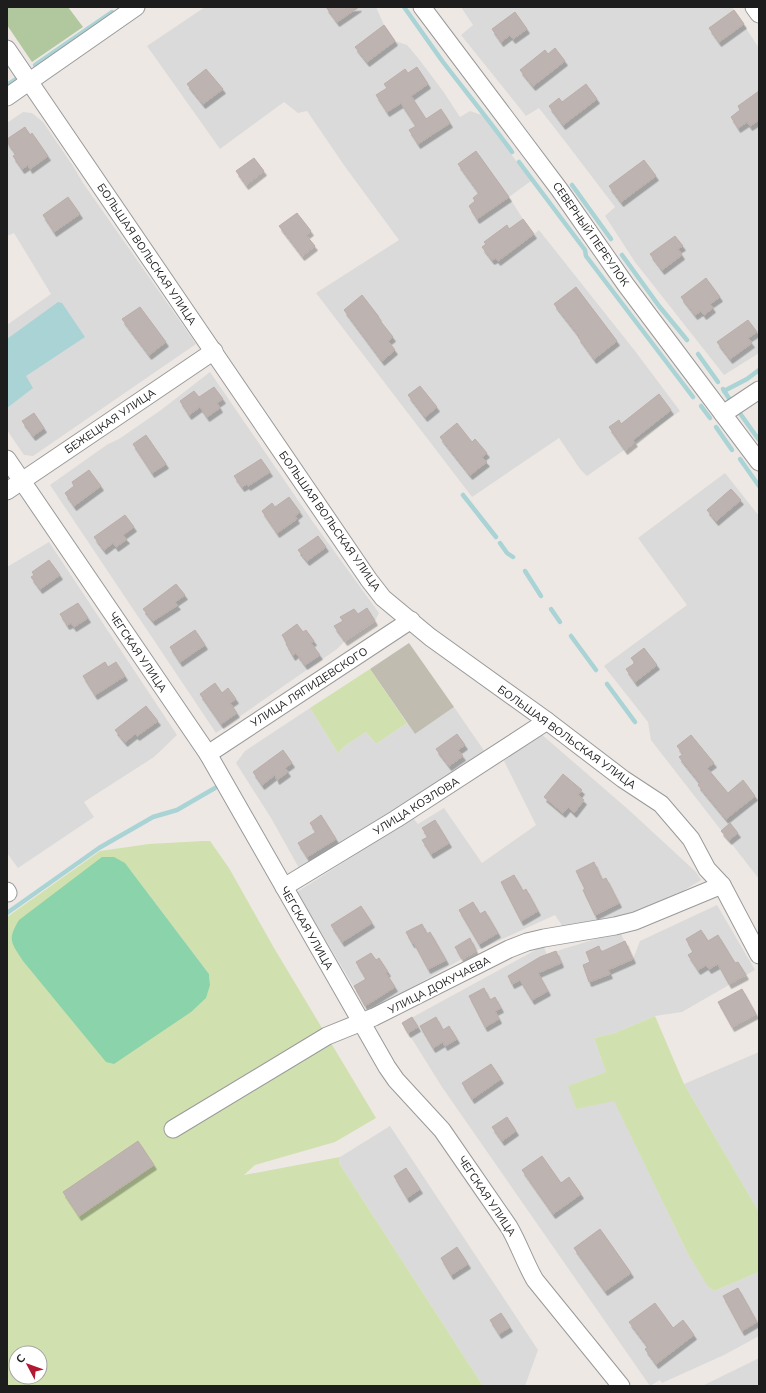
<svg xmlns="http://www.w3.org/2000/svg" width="766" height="1393" font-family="Mulish,sans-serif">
  <defs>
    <filter id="shadow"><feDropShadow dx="2.5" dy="4.5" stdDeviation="0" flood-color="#0004"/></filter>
  </defs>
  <rect width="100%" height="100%" fill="#ede8e4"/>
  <g fill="#dbdada">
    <polygon points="205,7 376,7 384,25 395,41 407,45 418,58 443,91 460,117 470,111 482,115 531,181 509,197 523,219 534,234 539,230 635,351 680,411 587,476 580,469 559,438 472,497 316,293 399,240 346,168 307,111 298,113 284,102 220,149 147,46"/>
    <polygon points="461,7 732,7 759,48 759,353 724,375 635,262 605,216 615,207 567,144 539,108 526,116 461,35 473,25"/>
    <polygon points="23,112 32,113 43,122 73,166 83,183 196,344 33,456 24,455 7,430 7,325 51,294 14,233 7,236 7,123"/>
    <polygon points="210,372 313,522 379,613 375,621 345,641 337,649 216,733 50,485 108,444 119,439 161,410"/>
    <polygon points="725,473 759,516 759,879 651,740 648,722 604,666 687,605 638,538"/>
    <polygon points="49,542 177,735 154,757 84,802 94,817 18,868 7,853 7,567"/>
    <polygon points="454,707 485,752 390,814 299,868 271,818 236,763 245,751 310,708 338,753 346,745 366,732 376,744 407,723 415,734"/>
    <polygon points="540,733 630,811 696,872 701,880 678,894 623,916 563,927 555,915 476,951 377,1007 373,1006 367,1009 297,892 413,818 418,824 444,808 482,863 536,825 503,759"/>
    <polygon points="717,905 755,970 682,1012 655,1016 615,1033 594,1038 606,1072 569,1086 576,1109 614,1100 688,1254 708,1285 714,1291 759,1272 759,1336 724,1355 662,1383 660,1380 650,1386 442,1087 402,1023 543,946 547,954 602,937 621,934 633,959 640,941"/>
    <polygon points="759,1052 759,1212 684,1084"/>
    <polygon points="390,1126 538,1350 525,1386 483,1386 339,1163 340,1157"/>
    <polygon points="759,1358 759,1386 702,1386 749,1363"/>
  </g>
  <polygon fill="#c0bdb0" points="409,643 454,707 415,734 370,669"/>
  <g fill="#d0e1af" fill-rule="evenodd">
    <polygon points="370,669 407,723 376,744 366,732 346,745 338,753 310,708"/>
    <path d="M203 841H210L229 868 274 948 376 1118 335 1142 255 1165 244 1175 340 1157 339 1163 483 1386H7V917L100 851 149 844ZM125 863 209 974 210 985ZM16 1353H40V1377H16Z"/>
    <polygon points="655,1016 684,1084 759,1212 759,1272 714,1291 707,1285 688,1254 614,1101 576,1109 568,1086 606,1072 594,1038 615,1033"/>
  </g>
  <polygon fill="#b1c79d" points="7,7 68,7 83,27 32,62 7,25"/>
  <path fill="#8bd3aa" d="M102 857H114L125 863 209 974 210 985 206 998 191 1012 114 1064 106 1062 23 961C11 942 7 940 19 920Z"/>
  <polygon fill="#a9d3d5" points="58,302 62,303 85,337 26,376 33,388 7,408 7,339"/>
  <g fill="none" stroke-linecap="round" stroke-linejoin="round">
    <g stroke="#a9d3d5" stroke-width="4.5">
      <path d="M404 7C417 25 430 44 443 62 466 92 490 121 512 152"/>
      <polyline points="35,65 112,12"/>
      <polyline points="7,85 19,77"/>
      <polyline points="519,162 585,250 586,256 693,397"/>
      <polyline points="572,185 611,239"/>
      <polyline points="622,255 659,306 687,340"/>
      <polyline points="698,354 718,382"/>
      <polyline points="723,389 730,400"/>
      <polyline points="724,391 747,379 759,370"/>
      <polyline points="701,406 710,418"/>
      <polyline points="739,412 759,440"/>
      <polyline points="716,427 732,450"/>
      <polyline points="740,459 759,486"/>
      <polyline points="463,495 496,537"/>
      <polyline points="500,543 507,553 513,557"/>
      <polyline points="525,571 541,596"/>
      <polyline points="551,609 560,622"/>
      <polyline points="571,636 596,670"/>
      <polyline points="607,684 635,722"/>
      <polyline points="7,913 99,848 153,817 177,810 215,788"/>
    </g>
  </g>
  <g fill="#bdb3b1" stroke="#bcada8" filter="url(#shadow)">
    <polygon points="326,7 359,7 337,22"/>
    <polygon points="734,10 744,24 719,42 709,28"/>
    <polygon points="515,12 527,29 513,39 510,35 501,42 492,29"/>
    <polygon points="384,25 395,41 367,62 355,47"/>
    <polygon points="555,48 565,61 533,86 520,70 545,50 548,54"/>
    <polygon points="417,67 428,84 411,96 426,119 441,109 450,123 418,144 409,130 416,126 401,103 387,112 376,95 387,88 384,84 405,69 408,73"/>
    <polygon points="206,69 223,89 203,104 187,84"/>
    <polygon points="586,84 597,99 563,125 549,106 559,98 562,102"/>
    <polygon points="759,91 759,120 750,126 747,122 738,128 731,117 740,110 738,106"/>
    <polygon points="25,127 30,135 32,133 48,156 30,169 28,165 22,169 13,156 16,154 7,142 7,139"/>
    <polygon points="476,151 509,197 477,219 469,206 475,201 473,198 479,193 458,164"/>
    <polygon points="254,158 264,171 246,185 236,171"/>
    <polygon points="644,160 656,176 621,202 609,186"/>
    <polygon points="68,197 80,214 54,232 43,215"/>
    <polygon points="297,213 311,231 306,235 315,246 302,256 279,226"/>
    <polygon points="523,219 534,234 498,261 496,258 492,260 482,247 486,244 484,242 507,225 509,229"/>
    <polygon points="675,236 683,246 678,249 682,255 662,270 650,254"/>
    <polygon points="706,278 720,297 710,304 713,308 704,315 701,311 695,315 681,297"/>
    <polygon points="576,287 617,341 594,359 578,337 579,336 554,304"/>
    <polygon points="362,295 379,317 378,318 393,337 388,341 395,350 382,361 344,310"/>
    <polygon points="140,307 166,342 149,355 122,319"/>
    <polygon points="748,320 757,332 748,338 752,343 730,359 717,342"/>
    <polygon points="420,386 437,407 425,417 408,395"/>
    <polygon points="214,387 223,399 217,403 220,408 207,417 200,407 189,415 180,401 194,391 199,397"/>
    <polygon points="659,394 671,410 633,440 635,442 625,450 609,427 619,420 621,424"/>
    <polygon points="34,413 44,428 33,436 22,421"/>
    <polygon points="457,423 472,442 475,439 487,453 482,457 487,462 470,475 440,437"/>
    <polygon points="146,435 166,464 152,473 133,444"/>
    <polygon points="261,459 270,472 248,486 247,484 242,487 234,476"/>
    <polygon points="89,470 101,486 74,506 65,493 74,486 72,482"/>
    <polygon points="731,489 741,500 716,521 707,510"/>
    <polygon points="289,497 300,512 295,516 297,519 277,533 262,511 272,503 275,507"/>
    <polygon points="125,515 134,527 123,535 127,539 116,547 113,543 104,550 94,537"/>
    <polygon points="318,536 326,547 307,561 298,550"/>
    <polygon points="49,560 60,575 40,589 31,577 34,575 32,572"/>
    <polygon points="176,584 185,595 175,602 178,605 153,621 143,609"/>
    <polygon points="78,603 88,618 74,627 71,623 67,625 60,614"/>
    <polygon points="367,608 375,621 345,641 334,626 343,621 340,617 354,609 358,614"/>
    <polygon points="297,624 303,632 306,630 314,641 311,643 320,655 305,665 296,653 293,656 286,644 287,643 282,635"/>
    <polygon points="195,630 205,645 180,662 170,647"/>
    <polygon points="644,648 657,665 635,682 626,669 635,663 631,658"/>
    <polygon points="105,662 108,667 116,662 125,676 95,695 83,676"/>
    <polygon points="215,683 222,693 228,688 236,699 230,703 237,713 221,724 200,694"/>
    <polygon points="146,706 158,721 137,736 135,734 125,742 115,730"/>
    <polygon points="457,734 465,745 458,750 463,756 449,766 436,749"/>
    <polygon points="691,735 714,763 707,768 728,793 743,780 755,796 726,819 698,785 700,783 679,757 683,754 677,746"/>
    <polygon points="283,750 292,763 285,768 288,772 277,780 275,775 262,785 253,772"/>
    <polygon points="563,774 582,790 578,795 584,800 574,813 568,807 563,813 544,797"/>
    <polygon points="321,815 336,839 307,857 298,843 316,832 310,823"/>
    <polygon points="435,820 449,843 431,854 422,840 428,837 422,828"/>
    <polygon points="730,823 738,833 729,840 721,831"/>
    <polygon points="594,862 602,880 606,878 619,903 595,915 583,890 585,889 576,871"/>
    <polygon points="514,875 523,891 526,889 538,911 521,921 501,882"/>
    <polygon points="473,902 480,914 485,911 498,933 479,944 459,910"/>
    <polygon points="361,906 372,923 342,942 331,925"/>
    <polygon points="422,924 427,934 430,932 446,960 428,969 414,943 412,943 406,932"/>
    <polygon points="701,930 708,941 718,935 735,963 738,962 746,975 729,984 718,964 709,969 706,965 698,970 688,955 693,952 686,939"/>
    <polygon points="470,938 476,951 462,959 455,947"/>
    <polygon points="625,941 633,959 608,970 610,974 589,982 583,965 590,962 586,952 599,946 601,952"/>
    <polygon points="556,951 561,963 538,973 548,991 532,1000 520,980 512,984 508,976 540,957"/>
    <polygon points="371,953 376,960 379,958 388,972 386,973 395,987 365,1006 354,986 366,979 356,962"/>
    <polygon points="484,988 490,1000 495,997 501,1008 495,1011 499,1019 485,1027 469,996"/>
    <polygon points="742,989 756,1014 732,1027 718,1002"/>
    <polygon points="412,1017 418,1027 408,1033 402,1023"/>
    <polygon points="436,1017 443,1030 449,1026 457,1039 445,1046 443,1042 433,1048 420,1026"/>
    <polygon points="491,1064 501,1079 472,1099 462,1083"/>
    <polygon points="507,1117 516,1131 502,1141 492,1127"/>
    <polygon points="138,1141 154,1165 79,1216 63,1192"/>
    <polygon points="542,1156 561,1183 569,1177 581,1194 553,1214 522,1170"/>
    <polygon points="406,1168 420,1189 407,1198 394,1176"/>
    <polygon points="600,1229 631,1273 605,1291 574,1248"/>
    <polygon points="457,1247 468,1264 451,1275 441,1258"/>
    <polygon points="738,1288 757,1322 742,1331 723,1296"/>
    <polygon points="655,1303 673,1328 683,1320 694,1335 656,1364 645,1349 648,1347 629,1322"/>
    <polygon points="501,1313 510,1327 499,1334 490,1320"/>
  </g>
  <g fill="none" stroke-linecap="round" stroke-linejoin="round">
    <defs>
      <g id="minor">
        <polyline points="422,7 559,189 626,285 759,462"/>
        <polyline points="754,7 759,14"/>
        <path d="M7 49C127 226 249 403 369 580L383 598 430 637 547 721 623 779 661 804 691 839 707 869 722 885 759 955"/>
        <polyline points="7,97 136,7"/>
        <polyline points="723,414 759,390"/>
        <path d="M7 459 208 754 387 1067 396 1080 442 1130 509 1227C519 1244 525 1263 535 1280L621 1386"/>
        <polyline points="7,491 214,351"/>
        <polyline points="208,754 411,620"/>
        <polyline points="284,887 396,819 547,721"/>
        <polyline points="7,891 8,893"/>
        <polyline points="173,1129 327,1036 374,1017 509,949 527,942 544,938 615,926 635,921 722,885"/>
      </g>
    </defs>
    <use href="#minor" stroke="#9a9a9a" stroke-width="19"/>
    <use href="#minor" stroke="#fff" stroke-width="17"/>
  </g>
  <g text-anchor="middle" stroke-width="4" stroke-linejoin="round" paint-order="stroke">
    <g font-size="11" fill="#1d1d1d" stroke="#fff">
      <text transform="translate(591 234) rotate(55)" y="4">СЕВЕРНЫЙ ПЕРЕУЛОК</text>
      <text transform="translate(147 254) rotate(56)" y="4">БОЛЬШАЯ ВОЛЬСКАЯ УЛИЦА</text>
      <text transform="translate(110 421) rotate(-34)" y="4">БЕЖЕЦКАЯ УЛИЦА</text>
      <text transform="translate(330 521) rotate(55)" y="4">БОЛЬШАЯ ВОЛЬСКАЯ УЛИЦА</text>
      <text transform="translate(138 652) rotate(56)" y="4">ЧЕГСКАЯ УЛИЦА</text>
      <text transform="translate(309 687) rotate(-33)" y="4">УЛИЦА ЛЯПИДЕВСКОГО</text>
      <text transform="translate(567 737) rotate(36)" y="4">БОЛЬШАЯ ВОЛЬСКАЯ УЛИЦА</text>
      <text transform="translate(416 806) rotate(-32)" y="4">УЛИЦА КОЗЛОВА</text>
      <text transform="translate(307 928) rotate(60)" y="4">ЧЕГСКАЯ УЛИЦА</text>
      <text transform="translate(439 985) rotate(-27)" y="4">УЛИЦА ДОКУЧАЕВА</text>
      <text transform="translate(487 1196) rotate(56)" y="4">ЧЕГСКАЯ УЛИЦА</text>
    </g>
  </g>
  <rect width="766" height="1393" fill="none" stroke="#1d1d1d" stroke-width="16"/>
  <g transform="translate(28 1365) rotate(311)"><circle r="19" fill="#ffffff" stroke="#a5a5a5"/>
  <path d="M0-3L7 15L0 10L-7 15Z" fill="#b21832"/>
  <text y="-6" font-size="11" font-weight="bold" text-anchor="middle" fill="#1d1d1d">С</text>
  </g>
</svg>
